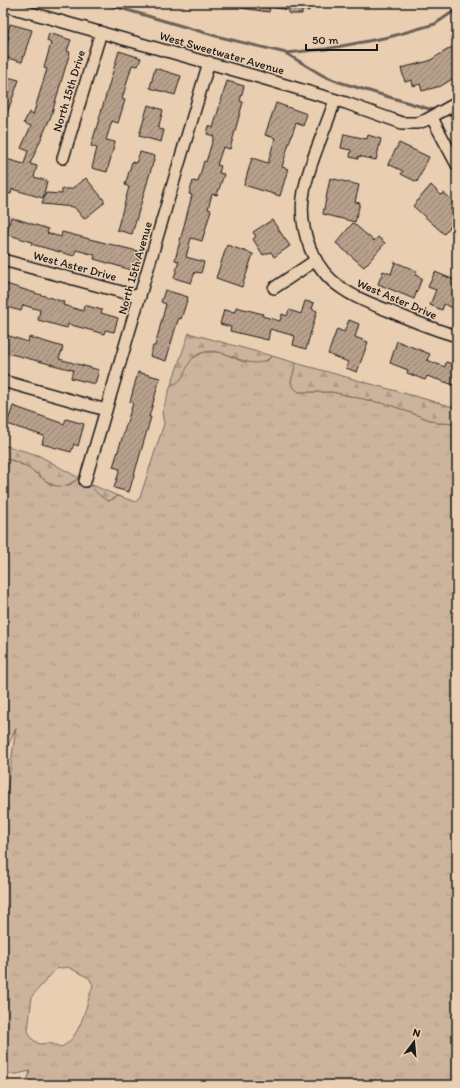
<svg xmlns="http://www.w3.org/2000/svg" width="460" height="1088" font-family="Itim,sans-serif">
  <defs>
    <pattern id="grass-tufts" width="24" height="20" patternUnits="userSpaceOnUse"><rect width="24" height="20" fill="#ccb49c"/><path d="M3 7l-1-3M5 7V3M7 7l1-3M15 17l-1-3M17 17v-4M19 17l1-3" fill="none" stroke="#af9a86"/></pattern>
    <pattern id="forest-firs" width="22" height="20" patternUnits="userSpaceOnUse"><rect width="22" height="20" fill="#ccb49c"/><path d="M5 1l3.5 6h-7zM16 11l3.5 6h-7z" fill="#af9a86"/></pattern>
    <pattern id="building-hatch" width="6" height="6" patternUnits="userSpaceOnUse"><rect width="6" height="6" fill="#b8a18c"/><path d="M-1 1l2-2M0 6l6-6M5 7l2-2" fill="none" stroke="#958272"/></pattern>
  </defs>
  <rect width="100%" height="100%" fill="#eaceb1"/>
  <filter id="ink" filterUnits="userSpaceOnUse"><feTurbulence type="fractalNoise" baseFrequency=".025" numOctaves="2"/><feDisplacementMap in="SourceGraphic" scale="8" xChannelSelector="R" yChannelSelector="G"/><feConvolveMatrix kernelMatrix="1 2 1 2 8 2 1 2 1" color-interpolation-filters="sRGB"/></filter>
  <g filter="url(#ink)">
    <path fill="url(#grass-tufts)" stroke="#74685c" fill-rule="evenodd" d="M204 352H221L243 362 267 361 272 356 296 363 291 382 299 392H332L390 405 438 423 457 424V1085H26L30 1071 17 1074H3V804L6 798 16 728 6 750 3 771V458C22 462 36 473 51 485H70L79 478C91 484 98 494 109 501L118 496 136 502 140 497 164 424 162 413 171 385 179 381 190 360ZM68 967 89 978 93 985C86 1004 81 1039 61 1047L50 1043 39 1044 32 1039 28 1031 32 996 56 969Z"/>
    <g fill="url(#forest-firs)" stroke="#74685c">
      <path d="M189 333 272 356C251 376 228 346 205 352 186 356 189 371 179 381 178 383 173 384 171 385Z"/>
      <polygon points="296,363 457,408 457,424 438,423 390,405 332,392 299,392 294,388 291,382"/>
      <path d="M3 445 38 455 79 478C57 494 51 484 32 470 24 464 13 460 3 458Z"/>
      <path d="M90 484 118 496 109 501C100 498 95 491 90 484Z"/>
    </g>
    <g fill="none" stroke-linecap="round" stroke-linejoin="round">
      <g stroke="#6c6156" stroke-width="3">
        <polyline points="103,3 216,36 286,53 326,49 389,37 435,24 457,9"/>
        <polyline points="287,54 322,75 339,82 436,111"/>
        <polyline points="443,113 457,117"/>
      </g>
    </g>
    <g fill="url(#building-hatch)" stroke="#1c1c1c">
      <polygon points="242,3 270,3 269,12 241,8"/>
      <polygon points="271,3 309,3 309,11 302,10 302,14 289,14 289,10 270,7"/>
      <polygon points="10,24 32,30 22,62 3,57 9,36 7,36"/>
      <polygon points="49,33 71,40 67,51 70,52 51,116 30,164 37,166 34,177 47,181 43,198 12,189 11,194 3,192 3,170 6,159 24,164 28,151 21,148 31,126 24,123 29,112 33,115 47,69 44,68 51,43 47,41"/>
      <polygon points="457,44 457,76 441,86 422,91 420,84 413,86 412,80 405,82 401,68 429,61"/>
      <polygon points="119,51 141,58 138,66 132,65 122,99 125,100 118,123 112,121 106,140 115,142 107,172 92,168 97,148 91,146"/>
      <polygon points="155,68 181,76 175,95 150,88"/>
      <polygon points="3,76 19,80 5,119 3,119"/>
      <polygon points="227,81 244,86 240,101 243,102 230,149 223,147 217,165 221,166 219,173 224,174 217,195 212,194 208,209 211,210 202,241 191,238 186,257 204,262 201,273 195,272 191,283 174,278 179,261 175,260 192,195 189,194 193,181 198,182 204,161 206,162 214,136 207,134 209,126 213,128"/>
      <polygon points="276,103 307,114 303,126 296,123 289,143 282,167 288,169 280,196 244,185 252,158 268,163 275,138 265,135"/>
      <polygon points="148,105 163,110 158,129 164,130 161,142 139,136"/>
      <polygon points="344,134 367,139 368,135 381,139 376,160 358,156 358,159 350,157 351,150 341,148"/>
      <polygon points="399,143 429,157 417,182 401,174 403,171 388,164"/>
      <polygon points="140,152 155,156 132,234 117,230 129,187 125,185 132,162 136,163"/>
      <polygon points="86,178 104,200 104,203 84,219 74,207 42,204 46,193 62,194 62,189 71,189"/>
      <polygon points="330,178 359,185 355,202 360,203 355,222 323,214"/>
      <polygon points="431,185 441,195 444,193 455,203 450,209 457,210 457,219 444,234 413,206"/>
      <polygon points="11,217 48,229 47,233 61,237 62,232 141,252 135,271 94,259 95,255 76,250 74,256 31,244 32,242 6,234"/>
      <polygon points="272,220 290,246 274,257 271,252 263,255 253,239 256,237 253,232"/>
      <polygon points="353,223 374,241 378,237 385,243 364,267 336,243"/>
      <polygon points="227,245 253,254 242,287 216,278"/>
      <polygon points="395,262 417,271 415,275 422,278 414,299 378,284 383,271 391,274"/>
      <polygon points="435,272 457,281 457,310 444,304 442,310 430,305 436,290 428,287"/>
      <polygon points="3,283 64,302 63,305 83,311 84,305 102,310 101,313 118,318 114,332 105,330 104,334 68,324 67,328 38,320 40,310 23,305 21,311 3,306"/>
      <polygon points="165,290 188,297 181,319 179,318 176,326 166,361 150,356 153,346 155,346 166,304 161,302"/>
      <polygon points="305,301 314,303 312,309 317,311 306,349 293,345 295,336 270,329 268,340 230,331 231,327 220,324 224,310 235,312 236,307 263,314 262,316 280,321 282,314 287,316 289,310 301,314"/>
      <polygon points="349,320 359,324 355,337 368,342 357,372 346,368 348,362 328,354 337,329 344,332"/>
      <polygon points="3,334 28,342 29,337 63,347 59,359 99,370 95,384 71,378 73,370 3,352"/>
      <polygon points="397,341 430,354 427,360 445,367 446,362 457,365 457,386 427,376 425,380 407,373 408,370 390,363"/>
      <polygon points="138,372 160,378 149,417 151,417 129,492 114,488 120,469 113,467 133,403 130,402"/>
      <polygon points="13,406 64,424 66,419 84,424 78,446 74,444 71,452 42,444 44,436 7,424"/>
    </g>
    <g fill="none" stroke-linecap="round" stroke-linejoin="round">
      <defs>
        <g id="minor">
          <polyline points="3,5 255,76 346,103 402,123 418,123 426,120 457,103"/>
          <path d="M335 100C325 131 307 167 303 198 299 231 313 268 340 287 355 298 374 305 392 312 413 321 435 330 457 336"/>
          <polyline points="432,118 457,165"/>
          <polyline points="63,158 101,32"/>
          <polyline points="3,260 140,297"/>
          <polyline points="274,288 316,260"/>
          <polyline points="3,381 106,410"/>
          <polyline points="85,481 209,62"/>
        </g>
      </defs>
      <use href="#minor" stroke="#1c1c1c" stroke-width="14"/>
      <use href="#minor" stroke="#eaceb1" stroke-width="11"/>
    </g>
  </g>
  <g text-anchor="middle" stroke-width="3" stroke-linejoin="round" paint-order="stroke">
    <g font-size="12" fill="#1c1c1c" stroke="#eaceb1">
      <text transform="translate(222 53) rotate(16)" y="4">West Sweetwater Avenue</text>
      <text transform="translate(69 91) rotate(-73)" y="4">North 15th Drive</text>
      <text transform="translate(75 266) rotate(15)" y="4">West Aster Drive</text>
      <text transform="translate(135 268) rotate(-74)" y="4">North 15th Avenue</text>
      <text transform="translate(397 299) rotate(23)" y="4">West Aster Drive</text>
    </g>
  </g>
  <rect width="460" height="1088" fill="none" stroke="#eaceb1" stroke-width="16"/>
  <rect x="8" y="8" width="444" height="1072" fill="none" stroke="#1c1c1c" stroke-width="1.5" filter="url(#ink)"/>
  <g transform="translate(414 1042) rotate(16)" stroke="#eaceb1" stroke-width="3" paint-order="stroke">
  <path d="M0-3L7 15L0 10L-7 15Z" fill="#1c1c1c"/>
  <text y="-6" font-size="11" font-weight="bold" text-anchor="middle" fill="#1c1c1c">N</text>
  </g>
  <path d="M306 44v6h71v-6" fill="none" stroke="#1c1c1c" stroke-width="2"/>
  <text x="312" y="44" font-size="12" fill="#1c1c1c" stroke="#eaceb1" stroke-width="3" paint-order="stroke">50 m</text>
</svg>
